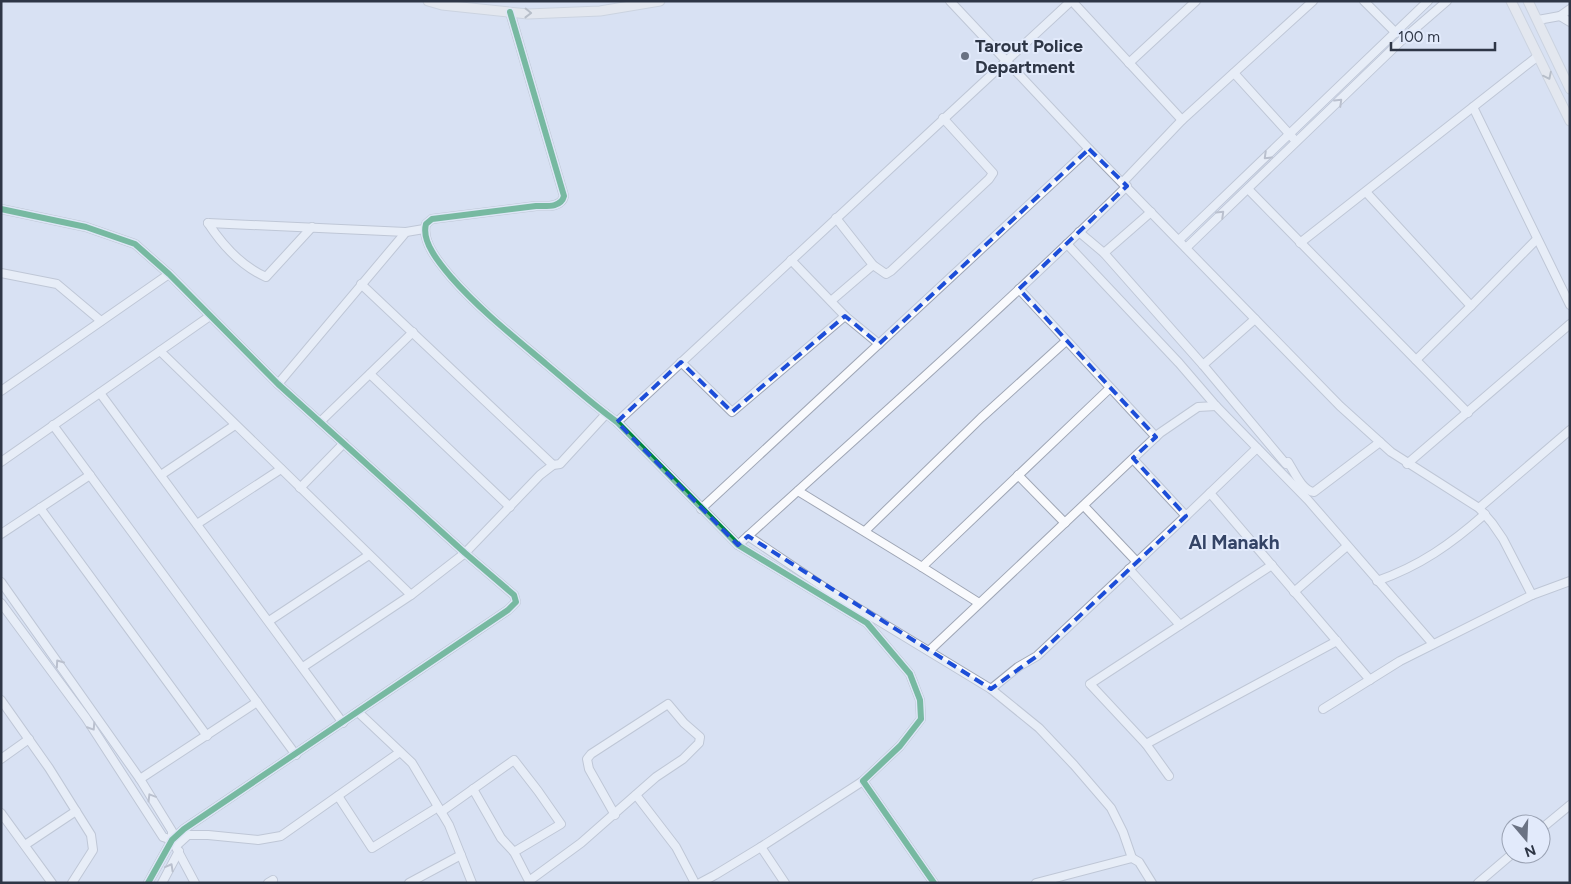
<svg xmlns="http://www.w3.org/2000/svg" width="1571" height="884" font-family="Figtree,sans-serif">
  <rect width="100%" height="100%" fill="#d8e1f3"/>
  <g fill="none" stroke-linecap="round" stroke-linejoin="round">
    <defs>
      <g id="minor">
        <polyline points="950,1 1089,149 1340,406 1391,452 1479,508 1492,523 1503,539 1532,595 1570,581"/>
        <polyline points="1072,1 1182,120"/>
        <polyline points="1364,1 1396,33"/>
        <polyline points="1570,9 1560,16 1570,22"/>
        <path d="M510 12 564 196C561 208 546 206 536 206L432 219 426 224C421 242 440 264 451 277 479 309 514 337 546 364 570 384 592 404 617 422L738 545 867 623 910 674 920 700 921 719 900 746 863 781 934 883"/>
        <polyline points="1538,20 1560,16"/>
        <polyline points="1129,63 1196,1"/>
        <polyline points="1234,73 1293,138"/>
        <polyline points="1473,107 1570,305"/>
        <polyline points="1123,182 1182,120 1313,1"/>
        <polyline points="1248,189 1468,413"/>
        <polyline points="1366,192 1471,306 1537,239"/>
        <polyline points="1,209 86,227 135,244 169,274 278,384 465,553 514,595 516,602 508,610 184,829 172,840 148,883"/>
        <polyline points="836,218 873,265 886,274 891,271 989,179 993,173 943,118"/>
        <polyline points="208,223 406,232"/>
        <path d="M208 223C223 246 241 266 266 277L312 227"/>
        <path d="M1079 232 1104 253 1203 365 1286 464 1288 462C1294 471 1302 491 1314 492L1380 442"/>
        <polyline points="1179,240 1428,1"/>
        <polyline points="1300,243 1538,56"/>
        <polyline points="1067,244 1179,363 1216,406 1308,500 1433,644"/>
        <polyline points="1186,248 1402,40 1447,1"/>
        <polyline points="1104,253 1151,212"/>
        <polyline points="791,260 845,316 879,344"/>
        <polyline points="1,273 57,284 101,321"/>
        <polyline points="361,284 553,465"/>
        <polyline points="1019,289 1156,437"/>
        <polyline points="831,301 873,265"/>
        <polyline points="160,351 411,595"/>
        <polyline points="1416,360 1471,306"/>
        <polyline points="681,362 732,412 845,316"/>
        <polyline points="1203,365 1255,319"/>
        <polyline points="370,374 510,507"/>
        <polyline points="278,384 406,232 424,229"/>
        <polyline points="1,391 169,274"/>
        <polyline points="100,393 343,723"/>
        <polyline points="320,422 413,332"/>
        <polyline points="617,422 1071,1"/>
        <polyline points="53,425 296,755"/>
        <polyline points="1133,459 1186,516 1257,448"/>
        <polyline points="1,462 210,316"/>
        <polyline points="1407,464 1570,324"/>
        <polyline points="161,475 235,425"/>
        <polyline points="1018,475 1065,523"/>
        <polyline points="300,488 344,443"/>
        <polyline points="798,491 922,567"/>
        <polyline points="1210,493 1370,680"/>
        <polyline points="1084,506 1137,562"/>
        <polyline points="40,508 207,736"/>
        <polyline points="1479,508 1570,430"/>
        <polyline points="701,509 1089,149"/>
        <polyline points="197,524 281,469"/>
        <polyline points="865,531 981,418 1066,341"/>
        <polyline points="1,534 90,475"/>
        <polyline points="748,536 828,590 991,689 1018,667 1037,656 1186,516"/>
        <path d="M738 545C869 426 1001 310 1127 186"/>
        <polyline points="1129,569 1180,625"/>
        <path d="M1377 581C1420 566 1451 544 1485 514"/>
        <polyline points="1,582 140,779 172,831 172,840 195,883"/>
        <polyline points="1294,592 1347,546"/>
        <polyline points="1,603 86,718 163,837 172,840"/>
        <polyline points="979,603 922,567 1110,388"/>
        <polyline points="269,621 369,555"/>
        <polyline points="929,651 1160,433 1198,407 1216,406"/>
        <polyline points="303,667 411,595 465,553 540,475 553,465 560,464 606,414"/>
        <polyline points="991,689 1039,728 1074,765 1111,808 1123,832 1132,858"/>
        <polyline points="1,700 49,768 91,835 93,850 72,883"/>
        <polyline points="1323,709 1400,661 1532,595"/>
        <polyline points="358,712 412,763 449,825 472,883"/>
        <polyline points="1146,744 1090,684 1272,565"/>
        <polyline points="1,759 29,739"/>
        <polyline points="1169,776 1146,744 1337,641"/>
        <polyline points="140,779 257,702"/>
        <polyline points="473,789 501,838 514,852"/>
        <polyline points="636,795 676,847 695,883"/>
        <polyline points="338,796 372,848 438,807"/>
        <polyline points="441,812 514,760 538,791 561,824 514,852 529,881 581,843 656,777 683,759 699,743 700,737 684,723 668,704 591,754 587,759 589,769 615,815"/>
        <polyline points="1,813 52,883"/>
        <polyline points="1541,829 1570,805"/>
        <polyline points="25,845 76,811"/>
        <polyline points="176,846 188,835 208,835 258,840 281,836 400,752"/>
        <polyline points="761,847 785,883"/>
        <polyline points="162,883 179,851"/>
        <polyline points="268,883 273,880"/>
        <polyline points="409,883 461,855"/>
        <polyline points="700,883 715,875 761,847 863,781"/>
        <polyline points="1036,883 1132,858 1139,862 1152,883"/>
        <polyline points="1478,883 1512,854"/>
      </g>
      <g id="major">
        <polyline points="428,1 442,5 528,14 600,11 660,1"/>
        <polyline points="1511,1 1570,121"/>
        <polyline points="1528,1 1570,89"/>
      </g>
    </defs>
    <use href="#minor" stroke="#9fa6b5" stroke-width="10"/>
    <use href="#major" stroke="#bbc1cb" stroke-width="11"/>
    <use href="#minor" stroke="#f9fafd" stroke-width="8"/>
    <use href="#major" stroke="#efeeeb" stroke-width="9"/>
    <defs>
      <g id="cycleway">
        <path d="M510 12 564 196C561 208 546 206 536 206L432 219 426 224C421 242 440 264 451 277 479 309 514 337 546 364 570 384 592 404 617 422L738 545 867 623 910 674 920 700 921 719 900 746 863 781 934 883"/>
        <polyline points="1,209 86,227 135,244 169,274 278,384 465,553 514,595 516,602 508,610 184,829 172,840 148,883"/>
      </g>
    </defs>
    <use href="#cycleway" stroke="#e2eafb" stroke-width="9"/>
    <use href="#cycleway" stroke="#00873e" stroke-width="6"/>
  </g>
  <defs><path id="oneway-chevron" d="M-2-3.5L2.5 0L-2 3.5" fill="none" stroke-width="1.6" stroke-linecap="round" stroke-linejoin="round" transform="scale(1.25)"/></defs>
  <g stroke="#8e9298">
    <use href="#oneway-chevron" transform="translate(528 13) rotate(1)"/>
    <use href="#oneway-chevron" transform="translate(1548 76) rotate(64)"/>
  </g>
  <g stroke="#9498a2">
    <use href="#oneway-chevron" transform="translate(1339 102) rotate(-44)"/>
    <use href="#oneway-chevron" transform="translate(1267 156) rotate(136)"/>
    <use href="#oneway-chevron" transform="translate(1221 214) rotate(-44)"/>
    <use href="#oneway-chevron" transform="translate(59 663) rotate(-125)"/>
    <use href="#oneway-chevron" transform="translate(92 727) rotate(57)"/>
    <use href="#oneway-chevron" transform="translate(151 797) rotate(-121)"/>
    <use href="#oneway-chevron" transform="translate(170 867) rotate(-61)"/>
  </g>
  <path d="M0 0H1571V884H0ZM1089 149 1127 186 1019 289 1156 437 1133 458 1186 516 1037 656 991 689 748 536 738 545 617 422 681 362 732 412 845 316 879 344Z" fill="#d8e1f3" fill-opacity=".55" fill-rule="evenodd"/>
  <path fill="none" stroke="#1d4ed8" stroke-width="4" stroke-dasharray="10 6" stroke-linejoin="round" d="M1089 149 1127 186 1019 289 1156 437 1133 458 1186 516 1037 656 991 689 748 536 738 545 617 422 681 362 732 412 845 316 879 344Z"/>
  <circle fill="#6a7283" stroke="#e2eafb" stroke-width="2" cx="965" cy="56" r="5"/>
  <g text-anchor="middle" stroke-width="4" stroke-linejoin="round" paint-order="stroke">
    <g font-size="18" font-weight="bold" fill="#2e3646" stroke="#e2eafb" text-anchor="start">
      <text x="975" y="52">Tarout Police<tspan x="975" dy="21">Department</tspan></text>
    </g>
    <g font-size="19" font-weight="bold" fill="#344466" stroke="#e2eafb">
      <text x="1234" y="549">Al Manakh</text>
    </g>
  </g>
  <rect width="1571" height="884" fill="none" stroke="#2e3646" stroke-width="5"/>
  <g transform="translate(1526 839) rotate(161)"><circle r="24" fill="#e2eafb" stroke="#9aa2b3"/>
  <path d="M0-4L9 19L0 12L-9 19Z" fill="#6a7283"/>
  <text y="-8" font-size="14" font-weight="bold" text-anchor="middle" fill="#2e3646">N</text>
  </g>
  <path d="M1391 42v8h104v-8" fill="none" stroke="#2e3646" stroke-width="2.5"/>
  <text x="1398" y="42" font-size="15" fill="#2e3646" stroke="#e2eafb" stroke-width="4" paint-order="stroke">100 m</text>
</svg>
